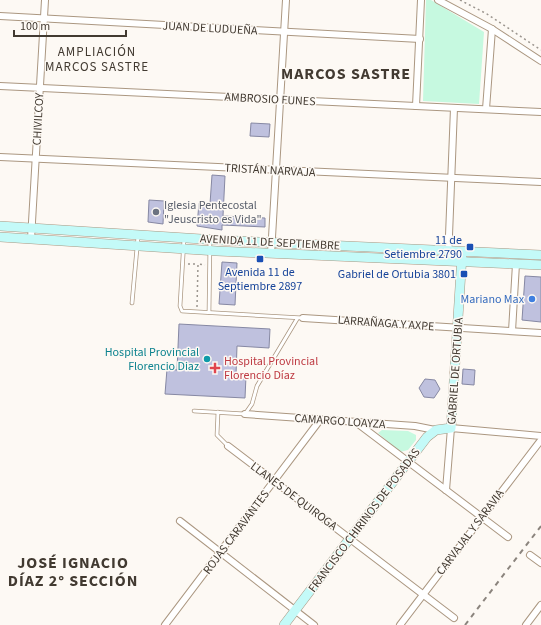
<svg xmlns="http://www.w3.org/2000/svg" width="541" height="625" font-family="'Source Sans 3',sans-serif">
  <rect width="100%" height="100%" fill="#fdf9f4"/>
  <g fill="#c6f9e0">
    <polygon points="426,0 431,0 484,32 479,104 423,101"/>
    <polygon points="382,430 408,431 416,435 416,440 408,450 400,452 378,433"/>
  </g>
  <g fill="#bfc1de" stroke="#8688a3">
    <polygon points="251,123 270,124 269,137 250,136"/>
    <polygon points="212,175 225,176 223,216 265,218 265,227 222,225 222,230 197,226 199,203 210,204"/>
    <polygon points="149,200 164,201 163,224 148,222"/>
    <polygon points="222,262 237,263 235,305 219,304"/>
    <polygon points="525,276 541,277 541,322 522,320"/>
    <polygon points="179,324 270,329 269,348 237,346 236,375 246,376 245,398 165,394 167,369 177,370"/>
    <polygon points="463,369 475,370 474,385 462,384"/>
    <polygon points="425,379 435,380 440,389 434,398 424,397 419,388"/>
  </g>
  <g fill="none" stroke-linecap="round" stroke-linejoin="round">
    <defs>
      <g id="lane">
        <polyline points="184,239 180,306 182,311 303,318"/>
        <polyline points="132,303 138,237"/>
        <polyline points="209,312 210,240"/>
        <polyline points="194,411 245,414 252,404 257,386 297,319"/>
        <polyline points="218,412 217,435 228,446"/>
      </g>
      <g id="street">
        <polyline points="438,0 492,29 541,61"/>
        <polyline points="0,16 420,39"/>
        <polyline points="0,86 541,112"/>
        <polyline points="416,106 421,0"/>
        <polyline points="486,109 492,29"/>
        <polyline points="0,157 541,182"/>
        <polyline points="31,239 45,0"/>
        <polyline points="271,254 286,0"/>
        <polyline points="448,261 454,108"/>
        <polyline points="303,318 541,333"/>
        <polyline points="512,331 516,264"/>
        <polyline points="245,414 415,426 435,430"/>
        <polyline points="357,423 508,537"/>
        <polyline points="228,446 454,618"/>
        <polyline points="446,490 451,428 541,436"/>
        <polyline points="180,521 314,625"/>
        <polyline points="530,555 541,563"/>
        <polyline points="165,625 320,420"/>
        <polyline points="400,625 541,440"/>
        <polyline points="526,625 541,605"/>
      </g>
      <g id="secondary">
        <polyline points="0,226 217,240 541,255"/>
        <polyline points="0,237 217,251 541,265"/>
        <polyline points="284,625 427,437 436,430 451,428 462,255"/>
      </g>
    </defs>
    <use href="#lane" stroke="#ab9781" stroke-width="4.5"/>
    <use href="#street" stroke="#ab9781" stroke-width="8"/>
    <use href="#secondary" stroke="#ab9781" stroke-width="10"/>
    <g stroke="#9b958e" stroke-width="1.5" stroke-dasharray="2 3" stroke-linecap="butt">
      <polyline points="460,0 487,14 541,50"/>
      <polyline points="188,264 198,264"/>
      <polyline points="197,307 198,264 205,265"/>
    </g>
    <use href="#lane" stroke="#fff" stroke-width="3"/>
    <use href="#street" stroke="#fff" stroke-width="6"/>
    <use href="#secondary" stroke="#c4faf8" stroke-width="9"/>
    <polyline stroke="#8b847d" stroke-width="2" stroke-dasharray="5 5" stroke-linecap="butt" points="465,625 541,526"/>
  </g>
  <circle fill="#6b7280" stroke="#fdf9f4" stroke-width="1.5" cx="156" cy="212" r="4"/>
  <g fill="#1a4fb4" stroke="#fdf9f4" stroke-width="1.5">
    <rect x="466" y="243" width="8" height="8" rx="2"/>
    <rect x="256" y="255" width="8" height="8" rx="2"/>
    <rect x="460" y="270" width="8" height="8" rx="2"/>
  </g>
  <circle fill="#3f7fe0" stroke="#fdf9f4" stroke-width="1.5" cx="532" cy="299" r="4"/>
  <circle fill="#0f9aa8" stroke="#fdf9f4" stroke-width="1.5" cx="207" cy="359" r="4"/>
  <path fill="#e0444e" stroke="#fdf9f4" stroke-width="1.5" d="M213 362h4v4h4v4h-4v4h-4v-4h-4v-4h4z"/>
  <g text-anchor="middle" stroke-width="3" stroke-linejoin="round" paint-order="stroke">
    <g font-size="12" fill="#423a31" stroke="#fdf9f4">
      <text transform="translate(210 28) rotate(3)" y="4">JUAN DE LUDUEÑA</text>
      <text transform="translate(270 99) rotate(3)" y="4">AMBROSIO FUNES</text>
      <text transform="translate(38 119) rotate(-87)" y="4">CHIVILCOY</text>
      <text transform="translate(270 170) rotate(3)" y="4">TRISTÁN NARVAJA</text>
      <text transform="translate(270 242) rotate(3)" y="4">AVENIDA 11 DE SEPTIEMBRE</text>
      <text transform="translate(386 323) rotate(4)" y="4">LARRAÑAGA Y AXPE</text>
      <text transform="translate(455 371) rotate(-86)" y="4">GABRIEL DE ORTUBIA</text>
      <text transform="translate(340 421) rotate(4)" y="4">CAMARGO LOAYZA</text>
      <text transform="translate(294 496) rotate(37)" y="4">LLANES DE QUIROGA</text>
      <text transform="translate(364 520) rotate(-53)" y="4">FRANCISCO CHIRINOS DE POSADAS</text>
      <text transform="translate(236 532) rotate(-53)" y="4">ROJAS CARAVANTES</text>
      <text transform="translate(470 532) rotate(-53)" y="4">CARVAJAL Y SARAVIA</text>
    </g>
    <g font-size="12" fill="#5b616d" stroke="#fdf9f4" text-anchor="start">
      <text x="164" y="209">Iglesia Pentecostal<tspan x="164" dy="14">"Jeuscristo es Vida"</tspan></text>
    </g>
    <g font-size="12" fill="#164399" stroke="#fdf9f4" text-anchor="end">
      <text x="462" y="244">11 de<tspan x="462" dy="14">Setiembre 2790</tspan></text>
      <text x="260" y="276" text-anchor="middle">Avenida 11 de<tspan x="260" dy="14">Septiembre 2897</tspan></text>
      <text x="456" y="278">Gabriel de Ortubia 3801</text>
    </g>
    <g font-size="12" fill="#366cbe" stroke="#fdf9f4" text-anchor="end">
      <text x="524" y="303">Mariano Max</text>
    </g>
    <g font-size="12" fill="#0d838f" stroke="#fdf9f4" text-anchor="end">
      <text x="199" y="356">Hospital Provincial<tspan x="199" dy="14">Florencio Diaz</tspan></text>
    </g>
    <g font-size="12" fill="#be3a42" stroke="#fdf9f4" text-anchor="start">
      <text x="224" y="365">Hospital Provincial<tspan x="224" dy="14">Florencio Díaz</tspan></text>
    </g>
    <g font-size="13" letter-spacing="1" fill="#423a31" stroke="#fdf9f4">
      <text x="97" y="56">AMPLIACIÓN<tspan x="97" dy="15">MARCOS SASTRE</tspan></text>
    </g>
    <g font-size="16" font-weight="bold" letter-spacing="1" fill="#423a31" stroke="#fdf9f4">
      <text x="346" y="79">MARCOS SASTRE</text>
      <text x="73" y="568">JOSÉ IGNACIO<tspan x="73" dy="18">DÍAZ 2° SECCIÓN</tspan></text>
    </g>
  </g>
  <path d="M14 30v6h112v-6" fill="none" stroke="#423a31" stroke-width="2"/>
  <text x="20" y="30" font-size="12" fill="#423a31" stroke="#fdf9f4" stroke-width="3" paint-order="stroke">100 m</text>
</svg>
